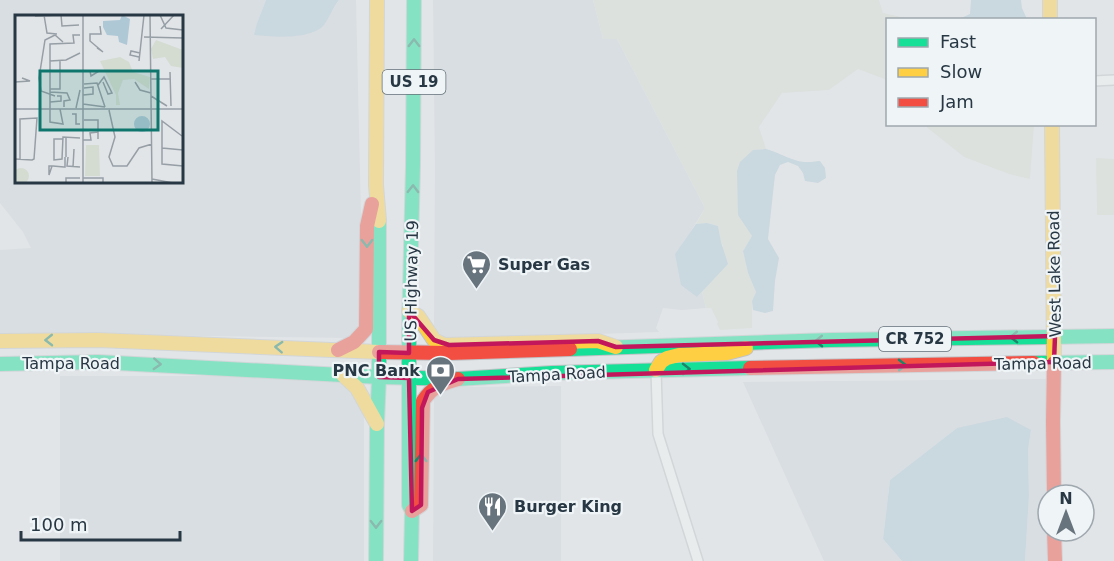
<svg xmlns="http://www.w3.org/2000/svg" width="1114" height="561" font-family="'DejaVu Sans',sans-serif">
  <rect width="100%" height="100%" fill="#e2e5e8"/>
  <g fill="#cfd5db" fill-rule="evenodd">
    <path d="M0 0H266L257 23 322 27 339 0H356L362 260 361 322 350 338 0 333V250L31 248 23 232 0 203ZM16 16H182V182H16Z"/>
    <polygon points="433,0 593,0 603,39 617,39 705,208 688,236 675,254 697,297 702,292 706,308 682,310 663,308 656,328 659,332 449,339 443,336 434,330 435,170"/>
    <polygon points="60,376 267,376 341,381 353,392 364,412 364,561 60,561"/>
    <polygon points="1048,379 1048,531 1049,561 1025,561 1029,496 1028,450 1031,430 957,428 890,480 883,539 902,561 824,561 743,382"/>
    <polygon points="561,386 561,561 433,561 434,395 452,387"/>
  </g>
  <g fill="#d4dcd2">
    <polygon points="593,0 879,0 883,13 910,19 888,20 887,80 858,69 829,90 782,93 759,127 766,149 753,150 747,227 752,236 743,251 748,273 756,292 752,301 752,328 720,330 717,324 718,322 711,308 706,308 702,292 710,282 723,246 721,242 718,226 707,223 696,224 705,208 617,39 603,39"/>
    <polygon points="924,125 1034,125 1030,179 1009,174 964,157"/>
    <polygon points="1096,158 1114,159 1114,215 1097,215"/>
  </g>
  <g fill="#aec8d6">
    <path d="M266 0H339C333 8 329 18 324 25 311 40 272 37 254 35L257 23Z"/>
    <polygon points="971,0 1021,0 1022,8 1027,19 959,19 970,14"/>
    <path d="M766 149C777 152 785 157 795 160 803 163 811 162 820 161L825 168 826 178 818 183 805 181 803 173 798 166 788 162 780 165 775 175 768 239 779 258 775 281 773 311 765 313 753 310 752 301 756 292 748 273 743 251 752 236 738 215 737 171 740 162 753 150Z"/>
    <polygon points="707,223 718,226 721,242 728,264 697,297 681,285 675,254 696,224"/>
    <polygon points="1007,417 1031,430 1028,450 1029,496 1025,561 902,561 883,539 890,480 957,428"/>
  </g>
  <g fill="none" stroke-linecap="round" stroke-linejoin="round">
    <defs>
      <g id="street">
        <polyline points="1094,81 1114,80"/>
        <polyline points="656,370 658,434 698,561"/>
      </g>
      <g id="fast">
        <polyline points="570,349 830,340 1114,336"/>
        <polyline points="1034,363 1114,362"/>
        <polyline points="0,364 98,362 379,377"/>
        <polyline points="379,377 458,379 552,373 750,368"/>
        <polyline points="376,561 377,424 379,377 379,221"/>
        <polyline points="411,561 412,511 409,505 409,329 413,165 414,0"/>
      </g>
      <g id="slow">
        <polyline points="377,0 376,185 379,221"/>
        <polyline points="1050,0 1050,20"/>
        <polyline points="1052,124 1054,363"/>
        <polyline points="409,311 418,316 434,340 444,345 598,341 616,347"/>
        <polyline points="0,341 98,340 379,352"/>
        <polyline points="656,370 661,362 667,358 679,355 727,353 746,348"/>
        <polyline points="343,375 357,388 377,424"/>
      </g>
      <g id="jam">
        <polyline points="338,350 354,342 366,329 367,226 372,204"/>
        <polyline points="379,352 449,353 570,349"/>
        <polyline points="750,368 1034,363"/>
        <polyline points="1054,495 1053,422 1054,363"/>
        <path d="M412 511 421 505 423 401C432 387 443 383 458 379"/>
        <polyline points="1054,531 1055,561"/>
      </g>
    </defs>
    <use href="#street" stroke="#c0c3c6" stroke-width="12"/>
    <use href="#fast" stroke="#c0c3c6" stroke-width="16"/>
    <use href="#slow" stroke="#c0c3c6" stroke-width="16"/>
    <use href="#jam" stroke="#c0c3c6" stroke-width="16"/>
    <use href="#street" stroke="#f2f3f4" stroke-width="9"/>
    <use href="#fast" stroke="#16e098" stroke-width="14"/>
    <use href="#slow" stroke="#ffcf43" stroke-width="14"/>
    <use href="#jam" stroke="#f24e42" stroke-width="14"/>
  </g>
  <defs><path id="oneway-chevron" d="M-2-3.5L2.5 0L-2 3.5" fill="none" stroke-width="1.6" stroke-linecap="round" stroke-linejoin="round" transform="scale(1.5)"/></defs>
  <g stroke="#1f8369">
    <use href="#oneway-chevron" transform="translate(414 43) rotate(-90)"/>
    <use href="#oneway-chevron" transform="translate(413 189) rotate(-89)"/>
    <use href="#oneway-chevron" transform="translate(367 243) rotate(90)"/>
    <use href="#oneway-chevron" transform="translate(1014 337) rotate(179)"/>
    <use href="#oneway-chevron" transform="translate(49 340) rotate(179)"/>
    <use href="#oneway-chevron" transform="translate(819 341) rotate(179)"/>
    <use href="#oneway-chevron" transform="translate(279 347) rotate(-177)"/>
    <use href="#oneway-chevron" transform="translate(157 364) rotate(3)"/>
    <use href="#oneway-chevron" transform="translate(902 365) rotate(-1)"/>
    <use href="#oneway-chevron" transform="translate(686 369) rotate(-1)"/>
    <use href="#oneway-chevron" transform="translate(421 458) rotate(-90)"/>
    <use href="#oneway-chevron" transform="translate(376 524) rotate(90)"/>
  </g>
  <path d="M0 0H1114V561H0ZM409 311 434 340 449 345 598 341 616 347 1055 336 1054 362 458 379 428 392 422 408 421 505 412 511 409 378 379 377V352L409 353Z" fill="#e2e5e8" fill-opacity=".55" fill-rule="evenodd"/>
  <path fill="none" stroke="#c2185b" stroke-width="4.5" stroke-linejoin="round" d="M409 311 434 340 449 345 598 341 616 347 1055 336 1054 362 458 379 428 392 422 408 421 505 412 511 409 378 379 377V352L409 353Z"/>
  <defs>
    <symbol id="supermarket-pin" viewBox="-11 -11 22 30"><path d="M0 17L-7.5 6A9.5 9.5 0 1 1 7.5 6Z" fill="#68747d" stroke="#eff4f7"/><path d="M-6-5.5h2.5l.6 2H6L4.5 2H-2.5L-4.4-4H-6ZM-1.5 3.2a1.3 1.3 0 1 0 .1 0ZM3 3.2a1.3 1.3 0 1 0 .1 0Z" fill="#fff"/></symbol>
    <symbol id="bank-pin" viewBox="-11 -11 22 30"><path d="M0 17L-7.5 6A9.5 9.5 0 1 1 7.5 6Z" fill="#68747d" stroke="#eff4f7"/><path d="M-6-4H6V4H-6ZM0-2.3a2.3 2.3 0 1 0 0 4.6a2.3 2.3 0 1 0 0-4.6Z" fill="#fff"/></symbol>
    <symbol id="restaurant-pin" viewBox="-11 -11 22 30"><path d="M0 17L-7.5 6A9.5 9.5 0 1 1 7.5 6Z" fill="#68747d" stroke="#eff4f7"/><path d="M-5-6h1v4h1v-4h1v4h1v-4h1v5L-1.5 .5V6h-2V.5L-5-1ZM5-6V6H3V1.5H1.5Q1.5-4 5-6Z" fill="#fff"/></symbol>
  </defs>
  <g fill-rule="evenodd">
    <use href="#supermarket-pin" x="460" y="248" width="33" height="45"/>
    <use href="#bank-pin" x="424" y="354" width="33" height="45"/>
    <use href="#restaurant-pin" x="476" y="490" width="33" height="45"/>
  </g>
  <g text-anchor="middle" stroke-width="4.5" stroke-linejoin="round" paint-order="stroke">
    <g fill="#eff4f7" stroke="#637079" stroke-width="1.5">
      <rect x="382.5" y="70" width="63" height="24" rx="4.5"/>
      <rect x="879" y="327" width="72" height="24" rx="4.5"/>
    </g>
    <g font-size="15" font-weight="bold" fill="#273743">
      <text x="414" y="87">US 19</text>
      <text x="915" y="344">CR 752</text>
    </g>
    <g font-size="16" font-weight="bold" fill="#273743" stroke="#eff4f7" text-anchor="start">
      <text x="498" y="270">Super Gas</text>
      <text x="420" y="376" text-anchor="end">PNC Bank</text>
      <text x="514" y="512">Burger King</text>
    </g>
    <g font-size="16" fill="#273743" stroke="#eff4f7">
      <text transform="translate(1054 274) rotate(-91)" y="6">West Lake Road</text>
      <text transform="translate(411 281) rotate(-89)" y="6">US Highway 19</text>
      <text x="71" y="369">Tampa Road</text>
      <text transform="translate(1043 363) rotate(-1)" y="6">Tampa Road</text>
      <text transform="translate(557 374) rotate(-3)" y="6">Tampa Road</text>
    </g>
  </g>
  <g transform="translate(15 15)">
    <rect width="168" height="168" fill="#e2e5e8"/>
    <path d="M141 25 168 35V53L156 51 150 42 138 44 136 34ZM105 42 114 47 118 57 135 62 134 74 119 64 108 65 103 78 105 90H101V80L85 46ZM71 130H84L85 161H70ZM-2 161a8 8 0 1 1 16 0a8 8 0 1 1-16 0Z" fill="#d4dcd2"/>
    <path d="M107 0 115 4 112 30 104 27 103 21 92 20 88 12V6L105 5ZM119 109a8 8 0 1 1 16 0a8 8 0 1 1-16 0Z" fill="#aec8d6"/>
    <path fill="none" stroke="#979fa6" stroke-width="1.5" d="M29 0 32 18 42 19M46 0 47 11 64 10M68 0V168M135 0 137 168M145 0 151 13 168 15M20 1 45 0M146 14 159 0M129 22 168 23M82 33 88 37 75 26V19H86L85 11M124 42 115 40 116 36 125 38M35 46 51 45 65 38M124 46 129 0M69 56H75L76 61 84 56M155 57 156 91M136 64H155M0 67 15 66 7 63M120 67 125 75 136 78M69 69 82 68 90 92M83 70 89 62 97 78 93 79 88 67M35 74H45V46M35 77 52 78 55 85 49 86V92M68 80 78 79V72L69 73M40 81 26 76 24 63 30 25 40 20 48 27M136 81 152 91M35 87 46 86V81H42M68 89 90 92M61 93 65 75M0 94H168M45 94 48 109 35 107V29L59 28 58 20H65M94 95 100 122 94 142 98 151H112L124 133 137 129M57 99H61V109H65M69 105H83V124M167 121 147 106V149L168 151M51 122V142M48 124H39V145L47 144 48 122 65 123M68 125H76L75 118 83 117M147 133 168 135M53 142 52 151 65 152M0 144 17 145 19 144 22 103 5 104V145M37 151 34 160V151H38L49 152H50V142M58 152 59 134M68 163H88V168M137 164 158 168M51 168V163H65"/>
    <path fill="#0f766e" fill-opacity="0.15" stroke="#0f766e" stroke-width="3" d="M25 56H143V115H25Z"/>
    <rect width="168" height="168" fill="none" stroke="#273743" stroke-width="3"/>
  </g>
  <rect x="886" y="18" width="210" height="108" fill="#eff4f7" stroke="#9fa8af" stroke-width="1.5"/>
  <rect x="898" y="38" width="30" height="9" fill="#16e098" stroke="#9fa8af" stroke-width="1.5"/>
  <text x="940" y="48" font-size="18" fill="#273743">Fast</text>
  <rect x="898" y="68" width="30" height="9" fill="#ffcf43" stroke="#9fa8af" stroke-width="1.5"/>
  <text x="940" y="78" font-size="18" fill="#273743">Slow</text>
  <rect x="898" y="98" width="30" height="9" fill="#f24e42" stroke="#9fa8af" stroke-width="1.5"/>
  <text x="940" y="108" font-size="18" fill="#273743">Jam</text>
  <g transform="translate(1066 513)"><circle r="28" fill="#eff4f7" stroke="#9fa8af" stroke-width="1.5"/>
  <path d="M0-4.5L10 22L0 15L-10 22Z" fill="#68747d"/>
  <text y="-9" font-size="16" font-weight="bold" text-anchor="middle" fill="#273743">N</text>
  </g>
  <path d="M21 531v9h159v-9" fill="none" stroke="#273743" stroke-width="3"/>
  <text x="30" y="531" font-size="18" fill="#273743" stroke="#eff4f7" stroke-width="4.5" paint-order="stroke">100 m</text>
</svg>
